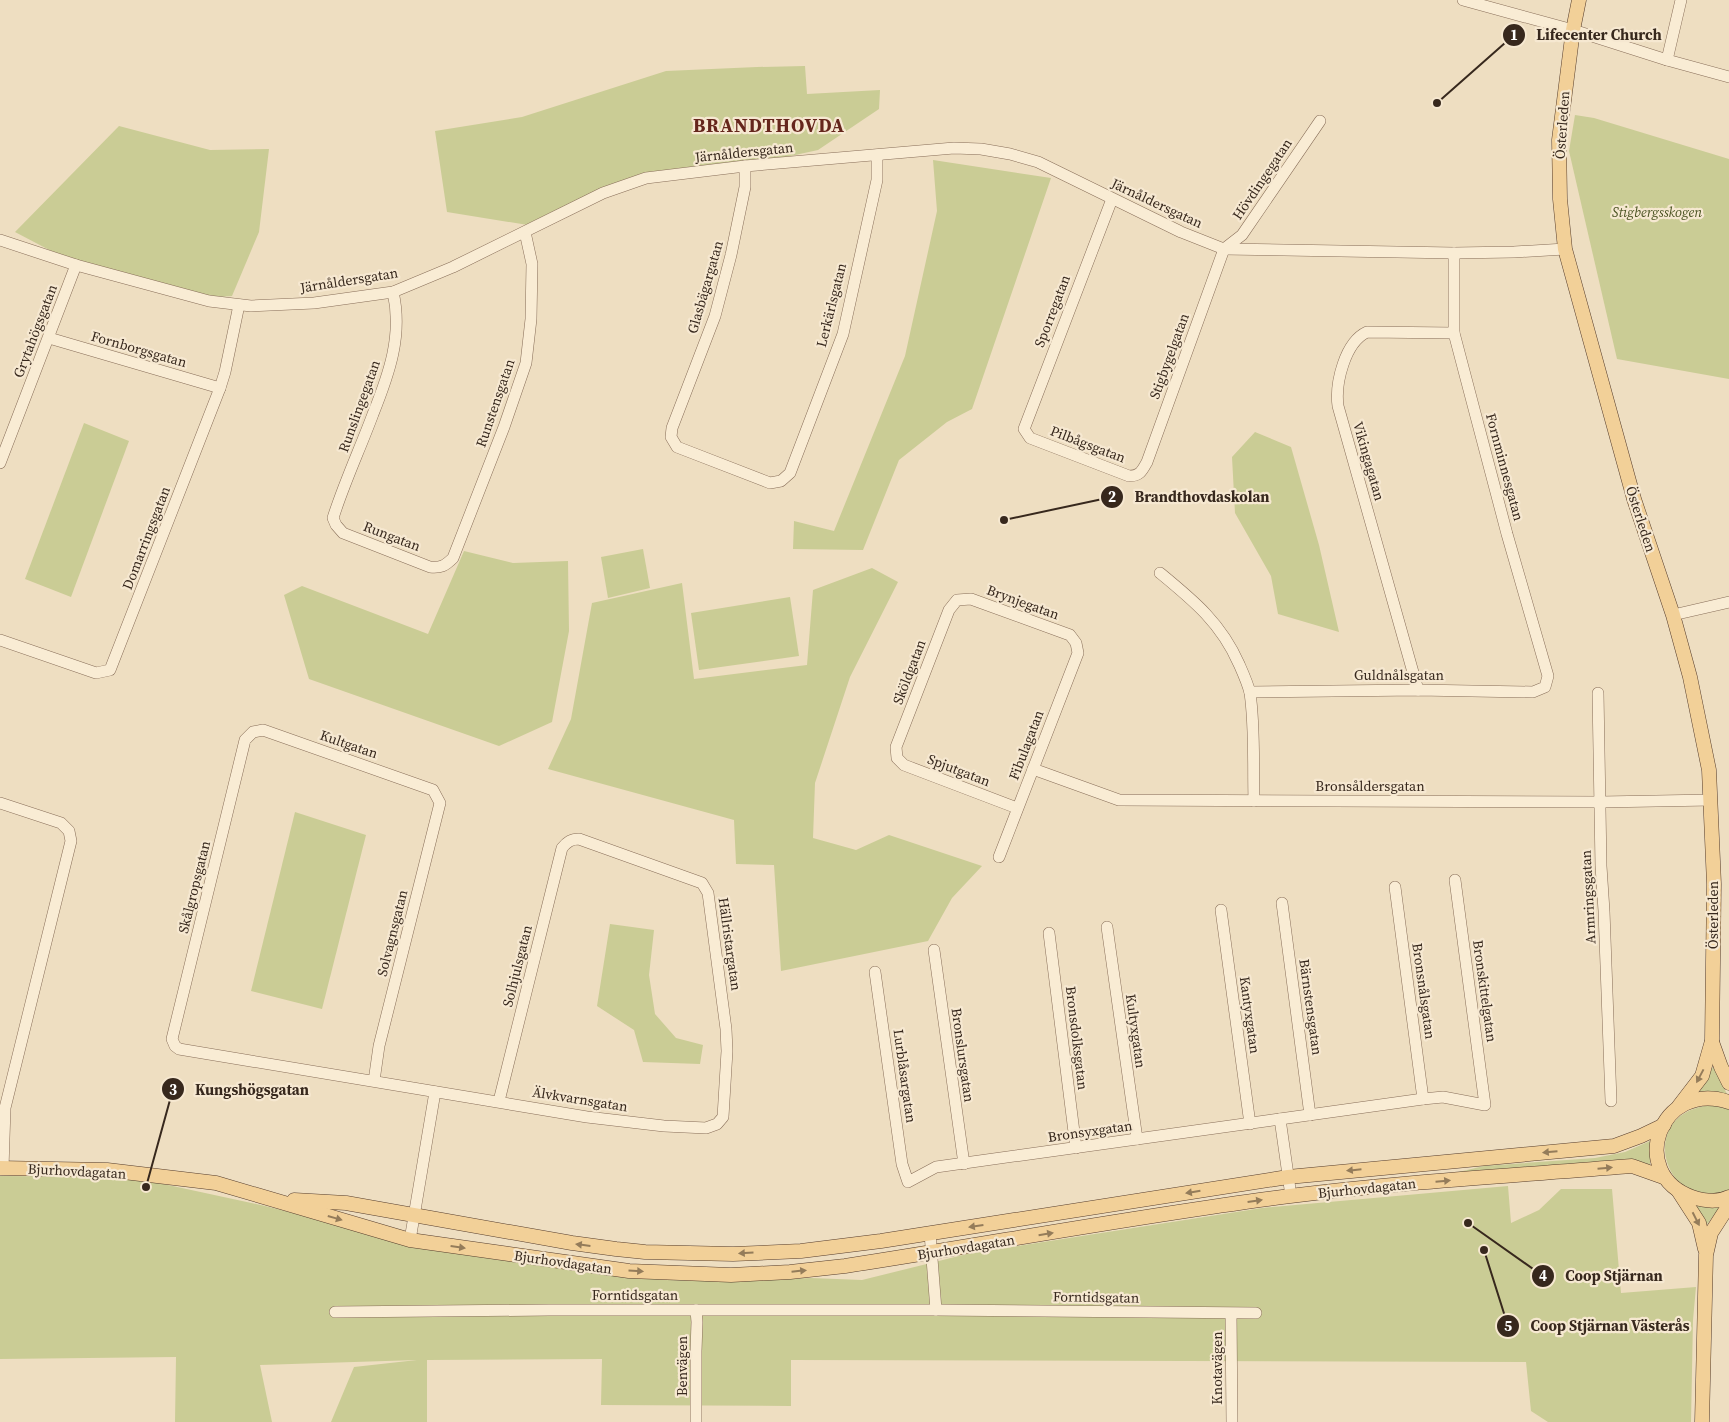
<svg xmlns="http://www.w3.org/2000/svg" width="1729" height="1422" font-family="'Source Serif 4',serif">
  <rect width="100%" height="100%" fill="#eedec1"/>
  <g fill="#cacc95">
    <polygon points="805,66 807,94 880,90 879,109 818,150 750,165 639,180 534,226 447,212 435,131 522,117 666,71 757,67"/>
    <polygon points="1575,115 1594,118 1729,159 1729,379 1617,359 1569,151"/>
    <polygon points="119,126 210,150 269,149 259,232 232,296 205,298 76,264 15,232"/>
    <polygon points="933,160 1051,178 972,409 947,422 899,460 863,550 793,549 794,521 834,531 905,356 937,211"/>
    <polygon points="84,423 129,441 71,597 25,579"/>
    <polygon points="1255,432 1291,447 1319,545 1339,632 1278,614 1271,576 1235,513 1232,457"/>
    <polygon points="643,549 650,588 608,598 601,557"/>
    <polygon points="464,551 513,563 568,561 569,631 552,722 499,746 309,679 284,595 302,586 428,634"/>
    <polygon points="872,568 898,582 850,677 815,783 813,838 856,850 889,835 982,866 952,898 928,941 781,971 774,865 736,864 734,820 548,769 571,719 592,603 682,583 694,679 807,665 813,590"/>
    <polygon points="790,597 799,656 699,670 691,613"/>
    <polygon points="295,812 366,835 322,1009 251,991"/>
    <polygon points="610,924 654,930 649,975 655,1014 676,1038 703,1045 700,1064 643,1062 634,1030 597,1006"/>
    <polygon points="1713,1067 1727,1094 1698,1093"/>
    <path d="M1712 1105 1729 1109V1190C1665 1217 1632 1112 1712 1105Z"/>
    <polygon points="1650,1141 1650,1165 1635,1162 1450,1174 1484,1166 1595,1158 1625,1152"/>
    <polygon points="0,1176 131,1177 265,1206 410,1242 551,1265 665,1280 719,1281 811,1278 862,1280 967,1254 1262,1208 1508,1186 1511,1223 1539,1210 1561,1189 1612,1189 1621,1293 1696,1287 1693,1320 1691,1422 1548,1422 1531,1411 1526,1362 791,1360 791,1406 601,1405 602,1359 427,1360 427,1422 331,1422 354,1367 417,1360 260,1365 272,1422 175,1422 176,1357 0,1359"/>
    <polygon points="1695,1205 1720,1207 1705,1227"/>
  </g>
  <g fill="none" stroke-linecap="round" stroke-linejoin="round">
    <defs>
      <g id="minor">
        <polyline points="1463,0 1573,30 1667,60 1729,77"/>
        <polyline points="1667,60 1681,0"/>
        <polyline points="745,166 745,187 731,255 715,316 672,428 671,437 677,447 770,483 781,481 790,473 843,334 877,180 877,155"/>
        <path d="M1112 199 1024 429 1030 438 1129 476C1140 476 1142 471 1147 462L1224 249 1242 235 1320 121"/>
        <polyline points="0,240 76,265 209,301 251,306 314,303 393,292 453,267 603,193 646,178 745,166 954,148 981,149 1010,154 1038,162 1181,232 1224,249 1454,253 1514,252 1565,249"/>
        <path d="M393 292C403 335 389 374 373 414 360 449 344 483 333 518L336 525 343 533 430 567C441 568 445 566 453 558L504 427 526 363 531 319 532 264 525 232"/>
        <polyline points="49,338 220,388"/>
        <polyline points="0,463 76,265"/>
        <path d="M1160 573C1194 601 1221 623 1239 664 1243 673 1248 684 1250 693 1255 727 1253 766 1254 801"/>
        <polyline points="1673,615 1729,602"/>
        <polyline points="0,640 96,673 110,670 220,388 225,372 239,305"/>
        <path d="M1418 690 1338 406C1335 383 1345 342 1367 332L1454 333"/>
        <polyline points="1250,692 1418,690 1533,692 1545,687 1548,676 1507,534 1454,333 1454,253"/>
        <polyline points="1598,693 1601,866 1604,911 1611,1101"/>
        <polyline points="1033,769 1119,800 1601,802 1711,800"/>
        <polyline points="0,803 61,823 69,831 71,841 5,1108 3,1168"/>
        <polyline points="999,857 1078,653 1076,643 1070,635 971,599 957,600 949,610 896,747 897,758 904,765 1017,808"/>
        <polyline points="1395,887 1423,1099"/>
        <polyline points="1282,903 1310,1115"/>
        <polyline points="1221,910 1250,1124"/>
        <polyline points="1107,927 1137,1139"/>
        <polyline points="1049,933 1076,1148"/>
        <polyline points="934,950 964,1164"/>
        <polyline points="875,972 902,1164 908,1182 936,1167 1423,1099 1443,1097 1485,1105 1455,880"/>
        <path d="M374 1081 379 1046 440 803 433 790 263 730 253 732 245 740 172 1039 175 1046 179 1049 587 1117 664 1126 706 1128 717 1124 723 1117 727 1051 726 1029 708 893 702 883 579 839C571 839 567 842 562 848L499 1101"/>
        <polyline points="1280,1119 1291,1196"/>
        <polyline points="930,1233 936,1310"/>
        <polyline points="410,1240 435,1092"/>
        <polyline points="696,1310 697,1322 696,1351 696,1422"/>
        <polyline points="335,1312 549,1310 936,1310 1256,1313"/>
        <polyline points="1231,1314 1232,1422"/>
      </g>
      <g id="major">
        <polyline points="1579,0 1573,30 1559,140 1560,199 1565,249 1634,499 1673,615 1690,677 1709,770 1714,884 1712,1041 1702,1076 1679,1106"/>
        <polyline points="1712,1042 1721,1067 1729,1083"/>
        <path d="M1729 1102C1659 1079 1627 1174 1692 1197 1704 1201 1717 1203 1729 1197"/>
        <path d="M0 1168 107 1170 216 1183 410 1240 629 1271 731 1275 790 1272 845 1266C994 1243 1142 1215 1290 1196 1399 1182 1509 1176 1618 1167L1632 1166 1663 1177"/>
        <polyline points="1679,1192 1699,1223 1705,1249"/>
        <polyline points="294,1200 346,1203 572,1243 616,1249 645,1252 733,1254 801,1251 881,1241 1288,1177 1614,1146 1641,1136 1664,1125"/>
        <polyline points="1702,1422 1706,1255 1711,1233 1729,1205"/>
      </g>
    </defs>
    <use href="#minor" stroke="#886e59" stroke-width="12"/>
    <use href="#major" stroke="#563d2d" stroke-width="15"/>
    <use href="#minor" stroke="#f9ecd4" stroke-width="11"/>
    <use href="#major" stroke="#f2d098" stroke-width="14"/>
  </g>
  <defs><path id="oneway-solid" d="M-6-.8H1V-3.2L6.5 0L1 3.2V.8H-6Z" transform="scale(1.25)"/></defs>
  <g fill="#947c5a">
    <use href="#oneway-solid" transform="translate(1700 1076) rotate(118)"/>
    <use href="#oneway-solid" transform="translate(1550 1152) rotate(175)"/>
    <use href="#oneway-solid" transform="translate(1605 1168) rotate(-5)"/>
    <use href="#oneway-solid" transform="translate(1354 1170) rotate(174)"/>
    <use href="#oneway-solid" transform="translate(1443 1181) rotate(-5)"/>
    <use href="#oneway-solid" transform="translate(1193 1192) rotate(171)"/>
    <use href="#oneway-solid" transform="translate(1255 1201) rotate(-8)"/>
    <use href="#oneway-solid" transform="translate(335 1218) rotate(16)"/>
    <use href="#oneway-solid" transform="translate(1696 1219) rotate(63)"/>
    <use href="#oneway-solid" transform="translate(976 1226) rotate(172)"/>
    <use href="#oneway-solid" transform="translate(1046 1234) rotate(-9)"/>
    <use href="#oneway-solid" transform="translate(583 1245) rotate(-173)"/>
    <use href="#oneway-solid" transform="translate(458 1247) rotate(8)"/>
    <use href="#oneway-solid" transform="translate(746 1253) rotate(177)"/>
    <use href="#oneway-solid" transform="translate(636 1271) rotate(3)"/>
    <use href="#oneway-solid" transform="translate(799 1271) rotate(-6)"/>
  </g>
  <g text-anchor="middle" stroke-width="4.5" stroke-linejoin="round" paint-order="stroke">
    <g font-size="14" fill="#37281d" stroke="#f6e8d1">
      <text transform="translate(1562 125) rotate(-86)" y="5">Österleden</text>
      <text transform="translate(744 152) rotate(-6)" y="5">Järnåldersgatan</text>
      <text transform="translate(1262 179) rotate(-56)" y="5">Hövdingegatan</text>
      <text transform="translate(1157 203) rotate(25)" y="5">Järnåldersgatan</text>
      <text transform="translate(349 280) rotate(-9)" y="5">Järnåldersgatan</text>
      <text transform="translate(705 287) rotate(-74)" y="5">Glasbägargatan</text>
      <text transform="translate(831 305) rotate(-76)" y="5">Lerkärlsgatan</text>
      <text transform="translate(1052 311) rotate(-69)" y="5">Sporregatan</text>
      <text transform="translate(35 331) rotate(-69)" y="5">Grytahögsgatan</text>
      <text transform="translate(139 349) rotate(16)" y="5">Fornborgsgatan</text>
      <text transform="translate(1169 356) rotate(-70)" y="5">Stigbygelgatan</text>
      <text transform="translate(495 403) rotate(-71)" y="5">Runstensgatan</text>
      <text transform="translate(359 406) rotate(-70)" y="5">Runslingegatan</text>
      <text transform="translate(1088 444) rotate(21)" y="5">Pilbågsgatan</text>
      <text transform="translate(1369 461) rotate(74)" y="5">Vikingagatan</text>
      <text transform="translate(1505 467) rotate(75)" y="5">Fornminnesgatan</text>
      <text transform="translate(1641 519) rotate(72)" y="5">Österleden</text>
      <text transform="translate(392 536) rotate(21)" y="5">Rungatan</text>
      <text transform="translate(146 538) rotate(-69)" y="5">Domarringsgatan</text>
      <text transform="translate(1023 602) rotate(20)" y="5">Brynjegatan</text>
      <text transform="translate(909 672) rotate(-69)" y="5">Sköldgatan</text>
      <text x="1399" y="680">Guldnålsgatan</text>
      <text transform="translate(349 744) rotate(19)" y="5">Kultgatan</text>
      <text transform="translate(1026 745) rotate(-69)" y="5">Fibulagatan</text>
      <text transform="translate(959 770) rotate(21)" y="5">Spjutgatan</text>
      <text x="1370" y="791">Bronsåldersgatan</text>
      <text transform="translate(194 887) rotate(-76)" y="5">Skålgropsgatan</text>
      <text transform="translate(1588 897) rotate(-93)" y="5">Armringsgatan</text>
      <text transform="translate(1713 915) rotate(-90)" y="5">Österleden</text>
      <text transform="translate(392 933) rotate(-76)" y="5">Solvagnsgatan</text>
      <text transform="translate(730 944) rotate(82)" y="5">Hällristargatan</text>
      <text transform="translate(517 966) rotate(-76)" y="5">Solhjulsgatan</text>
      <text transform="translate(1424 991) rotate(82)" y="5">Bronsnålsgatan</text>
      <text transform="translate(1485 991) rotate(82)" y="5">Bronskittelgatan</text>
      <text transform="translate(1311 1007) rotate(82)" y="5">Bärnstensgatan</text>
      <text transform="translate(1250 1015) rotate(82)" y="5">Kantyxgatan</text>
      <text transform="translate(1136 1031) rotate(82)" y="5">Kultyxgatan</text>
      <text transform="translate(1077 1038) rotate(83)" y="5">Bronsdolksgatan</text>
      <text transform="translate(963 1055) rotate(82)" y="5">Bronslursgatan</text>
      <text transform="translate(905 1076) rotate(82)" y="5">Lurblåsargatan</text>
      <text transform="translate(580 1099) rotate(9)" y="5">Älvkvarnsgatan</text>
      <text transform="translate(1090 1131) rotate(-8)" y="5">Bronsyxgatan</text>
      <text transform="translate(77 1171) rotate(3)" y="5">Bjurhovdagatan</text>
      <text transform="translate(1367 1188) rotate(-6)" y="5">Bjurhovdagatan</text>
      <text transform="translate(966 1247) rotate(-9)" y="5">Bjurhovdagatan</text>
      <text transform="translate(563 1262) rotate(8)" y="5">Bjurhovdagatan</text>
      <text x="635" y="1300">Forntidsgatan</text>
      <text transform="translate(1096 1297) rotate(1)" y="5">Forntidsgatan</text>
      <text transform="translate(682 1366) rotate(-90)" y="5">Benvägen</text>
      <text transform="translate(1217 1368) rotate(-90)" y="5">Knotavägen</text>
    </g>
    <g font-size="14" font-style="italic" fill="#4b5423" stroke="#f6e8d1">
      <text x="1657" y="217">Stigbergsskogen</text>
    </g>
    <g font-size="19" font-weight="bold" letter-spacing="1" fill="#65261c" stroke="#f6e8d1">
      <text x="769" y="132">BRANDTHOVDA</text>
    </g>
  </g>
  <path fill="none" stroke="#37281d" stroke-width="2" d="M1437 103L1514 35M1004 520L1112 497M146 1187L173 1089M1468 1223L1543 1276M1484 1250L1508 1326"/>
  <g fill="#37281d" stroke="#f6e8d1" stroke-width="2">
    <circle cx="1437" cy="103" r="5"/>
    <circle cx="1004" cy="520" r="5"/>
    <circle cx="146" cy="1187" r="5"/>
    <circle cx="1468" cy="1223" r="5"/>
    <circle cx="1484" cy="1250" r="5"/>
    <circle cx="1514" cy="35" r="12"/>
    <circle cx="1112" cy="497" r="12"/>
    <circle cx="173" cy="1089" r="12"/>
    <circle cx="1543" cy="1276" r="12"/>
    <circle cx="1508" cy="1326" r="12"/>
  </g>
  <g font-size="15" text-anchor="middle" font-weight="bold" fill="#fff">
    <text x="1514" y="40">1</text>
    <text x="1112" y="502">2</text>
    <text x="173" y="1095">3</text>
    <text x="1543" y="1281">4</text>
    <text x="1508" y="1331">5</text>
  </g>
  <g font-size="15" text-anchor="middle" font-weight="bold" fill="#37281d" stroke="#f6e8d1" stroke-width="4.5" stroke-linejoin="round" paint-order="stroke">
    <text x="1599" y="40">Lifecenter Church</text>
    <text x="1202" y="502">Brandthovdaskolan</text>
    <text x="252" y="1095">Kungshögsgatan</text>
    <text x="1614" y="1281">Coop Stjärnan</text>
    <text x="1610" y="1331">Coop Stjärnan Västerås</text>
  </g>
</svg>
